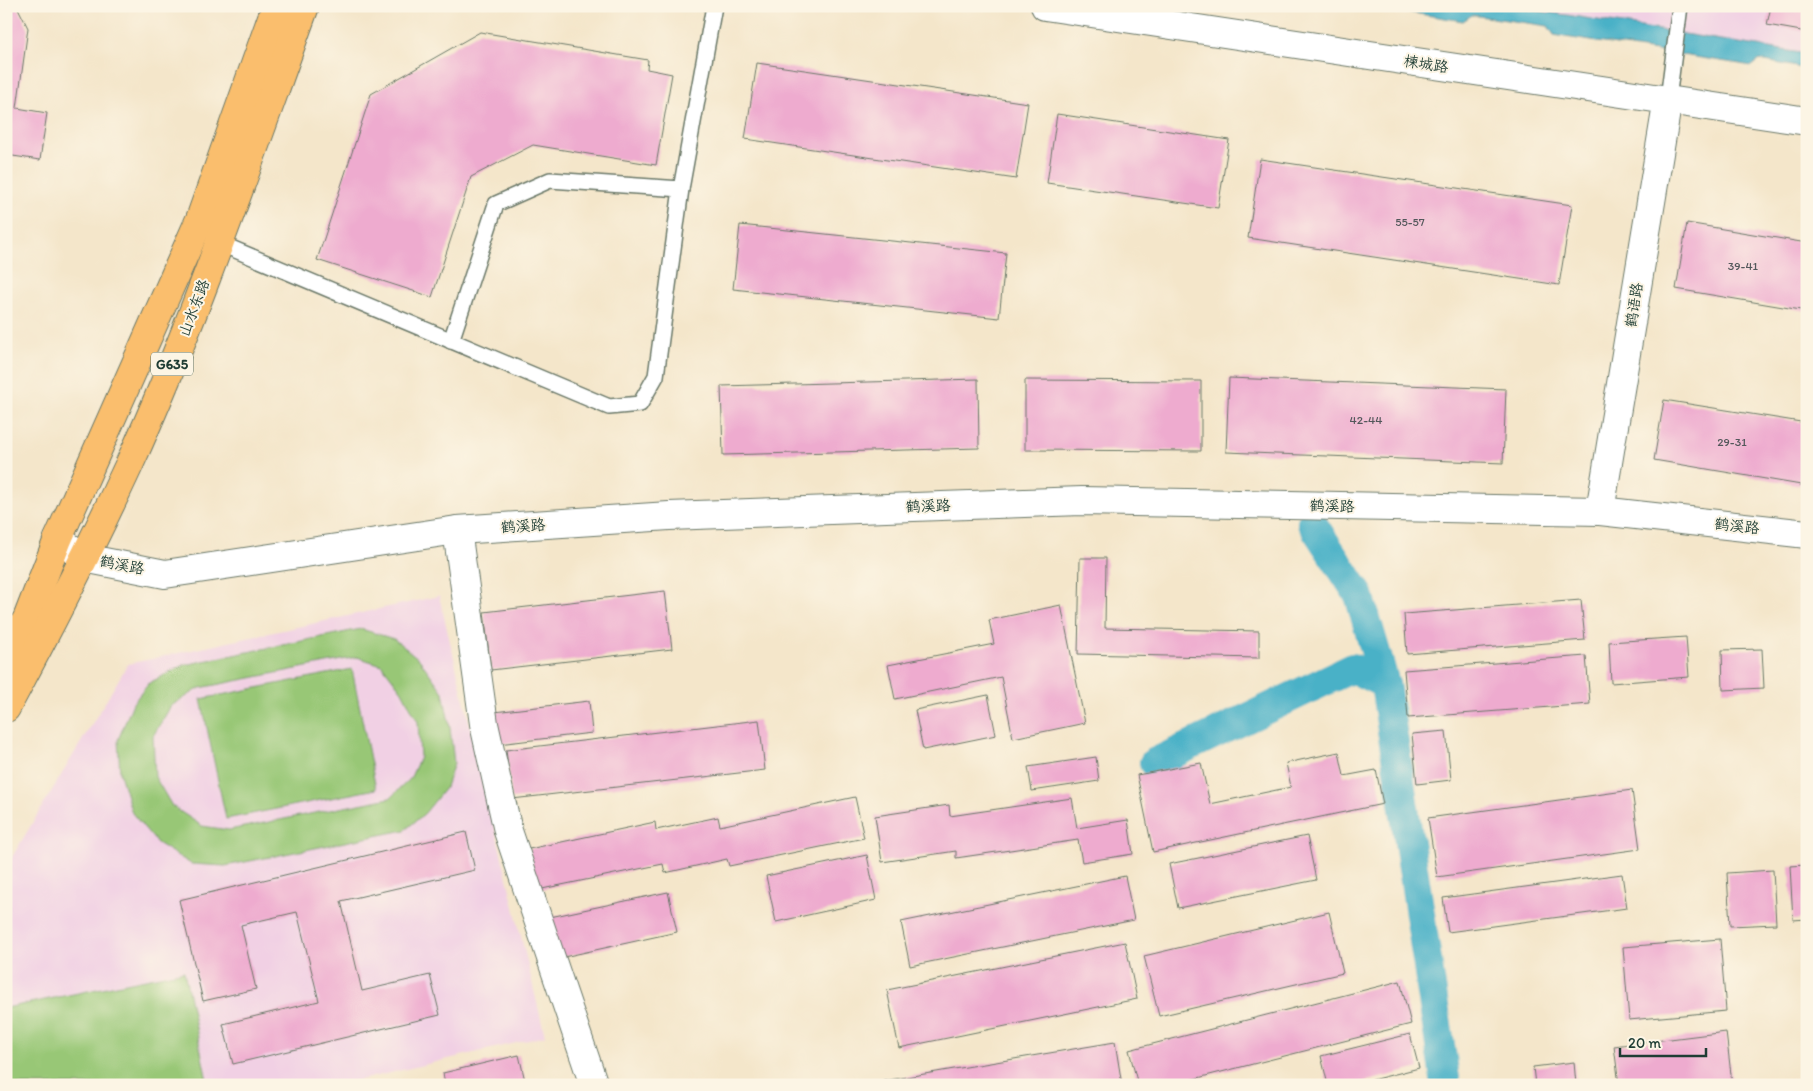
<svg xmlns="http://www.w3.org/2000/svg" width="1813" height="1091" font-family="Itim,'LXGW WenKai TC',sans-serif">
	<rect width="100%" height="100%" fill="#fcf5e5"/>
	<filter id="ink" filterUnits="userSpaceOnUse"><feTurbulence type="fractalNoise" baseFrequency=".02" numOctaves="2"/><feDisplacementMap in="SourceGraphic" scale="10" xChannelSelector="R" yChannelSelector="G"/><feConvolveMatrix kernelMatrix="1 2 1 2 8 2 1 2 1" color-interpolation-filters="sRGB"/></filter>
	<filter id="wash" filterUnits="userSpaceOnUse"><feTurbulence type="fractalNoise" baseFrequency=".0096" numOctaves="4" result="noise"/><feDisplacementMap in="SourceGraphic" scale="20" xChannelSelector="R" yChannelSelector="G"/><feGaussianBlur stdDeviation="1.12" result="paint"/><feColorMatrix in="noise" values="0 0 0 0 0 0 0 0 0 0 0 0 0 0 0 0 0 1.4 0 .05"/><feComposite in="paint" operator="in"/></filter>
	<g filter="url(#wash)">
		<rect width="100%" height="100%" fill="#f4e6ca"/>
		<g fill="#f1d0e4">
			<path d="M1435 6H1807V60Z"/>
			<path d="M439 596 545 1036 339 1085H6V867L128 664Z"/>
		</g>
		<g fill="#98c776" stroke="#5c8255" fill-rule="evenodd">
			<path d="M361 629 394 639 419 659 443 692 450 728 454 763 446 787 425 813 405 830 225 866 191 864 157 843 132 813 120 774 118 740 133 703 149 683 184 665ZM357 657 382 665 402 691 418 722 420 757 410 779 390 798 229 830 202 826 172 806 155 777 153 736 171 706 200 688Z"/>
			<path d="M352 669 376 789 226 819 201 699Z"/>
			<path d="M184 971 208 1085H6V1008Z"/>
		</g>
		<path fill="#48b1c7" stroke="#34777e" d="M1371 6H1500L1567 15 1807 54V69L1760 60 1752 66 1734 63 1565 37 1554 35 1548 26 1472 15 1463 21Z"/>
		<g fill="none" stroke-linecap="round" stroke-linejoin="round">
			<g stroke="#48b1c7" stroke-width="30">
				<path d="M1312 523 1359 595 1385 684"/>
				<path d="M1154 763 1352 668 1385 684 1446 1085"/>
			</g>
		</g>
		<g id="blocks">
			<g fill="#eeabcf">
				<path d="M6 6H17L28 28 17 108 47 113 40 160 6 155Z"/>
				<path d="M1771 6H1807V32L1767 25Z"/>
				<path d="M480 32 648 60 647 69 672 74 656 165 533 145 471 177 432 297 317 260 371 94Z"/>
				<path d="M757 63 1028 103 1016 179 745 139Z"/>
				<path d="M1057 114 1229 140 1218 208 1047 183Z"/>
				<path d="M1260 159 1572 205 1559 285 1248 238Z"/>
				<path d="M1687 223 1807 243V311L1676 289Z"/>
				<path d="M740 225 1006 253 999 318 733 289Z"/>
				<path d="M1229 378 1506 389 1503 463 1226 452Z"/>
				<path d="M978 379 979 448 723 455 721 386Z"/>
				<path d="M1025 380 1201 381V451L1025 450Z"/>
				<path d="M1664 400 1807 423V486L1654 460Z"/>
				<path d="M1080 558H1106L1105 628 1259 631V658L1078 654Z"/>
				<path d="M665 591 672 649 491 670 484 612Z"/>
				<path d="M1581 600 1585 640 1407 654 1404 614Z"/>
				<path d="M1061 605 1085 723 1013 738 1001 677 895 699 888 665 994 644 989 620Z"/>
				<path d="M1686 637 1689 677 1611 683 1609 642Z"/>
				<path d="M1762 649 1764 688 1723 690 1722 650Z"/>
				<path d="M1586 656 1590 704 1408 718 1404 670Z"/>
				<path d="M988 695 996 735 923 750 915 710Z"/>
				<path d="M589 701 592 733 498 744 494 712Z"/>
				<path d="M759 720 765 770 512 799 506 750Z"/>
				<path d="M1446 731 1451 780 1417 784 1412 734Z"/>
				<path d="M1339 752 1344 776 1376 770 1383 804 1153 852 1137 775 1201 763 1210 804 1291 787 1286 763Z"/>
				<path d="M1096 757 1099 781 1032 791 1028 767Z"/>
				<path d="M1632 790 1640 849 1437 877 1428 818Z"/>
				<path d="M855 797 864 838 729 866 727 859 665 873 663 864 537 890 529 849 655 822 656 830 718 817 720 826Z"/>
				<path d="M1072 798 1077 828 1128 820 1133 854 1082 862 1078 840 956 858V851L882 862 875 816 949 805 950 816Z"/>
				<path d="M466 832 475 870 341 901 362 991 430 975 440 1015 233 1064 223 1024 319 1001 297 912 241 925 256 989 203 1001 179 900Z"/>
				<path d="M1307 836 1316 880 1178 908 1169 864Z"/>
				<path d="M867 855 876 900 776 922 766 876Z"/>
				<path d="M1807 865V919L1793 920 1790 866Z"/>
				<path d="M1773 870 1776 924 1730 926 1727 873Z"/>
				<path d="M1622 874 1627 908 1448 932 1443 898Z"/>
				<path d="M1125 876 1134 920 910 966 901 922Z"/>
				<path d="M668 892 677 932 559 958 550 917Z"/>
				<path d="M1329 912 1343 973 1159 1016 1144 956Z"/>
				<path d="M1720 939 1726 1011 1629 1020 1623 947Z"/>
				<path d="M1125 942 1137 999 899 1048 887 990Z"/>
				<path d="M1400 981 1411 1024 1170 1085H1138L1129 1050Z"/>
				<path d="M1726 1032 1732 1083 1721 1085H1619L1614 1046Z"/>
				<path d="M1410 1034 1419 1068 1352 1085H1328L1321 1056Z"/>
				<path d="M1115 1042 1122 1085H865V1084Z"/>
				<path d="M519 1055 526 1085H445L443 1073Z"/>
				<path d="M1574 1062 1576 1085H1535L1533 1067Z"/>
			</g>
		</g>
	</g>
	<g filter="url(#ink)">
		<use href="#blocks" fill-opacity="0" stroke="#6a7868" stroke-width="1"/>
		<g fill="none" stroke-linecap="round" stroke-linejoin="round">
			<defs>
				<g id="service">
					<path d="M1668 99 1680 6"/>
					<path d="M219 243 609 407 640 404 656 376 681 189 714 6"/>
					<path d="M451 341 496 204 550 180 681 189"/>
				</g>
				<g id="minor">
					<path d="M1045 6 1807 121"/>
					<path d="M1600 511 1668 99"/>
					<path d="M457 530 484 724 508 831 594 1085"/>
					<path d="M58 539 84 558 165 574 457 530 669 516 1082 501 1600 511 1807 534"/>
				</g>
				<g id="trunk">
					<path d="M6 654 27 619 58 539 200 219 276 6"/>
					<path d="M6 708C49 628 91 547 129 465 197 316 249 160 305 6"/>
				</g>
			</defs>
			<use href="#service" stroke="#6a7868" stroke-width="18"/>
			<use href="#minor" stroke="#6a7868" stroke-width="30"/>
			<use href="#trunk" stroke="#6a7868" stroke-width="30"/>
			<use href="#service" stroke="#fff" stroke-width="15"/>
			<use href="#minor" stroke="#fff" stroke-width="28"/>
			<use href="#trunk" stroke="#fabe6d" stroke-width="28"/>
		</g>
	</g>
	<g text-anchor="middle" stroke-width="4" stroke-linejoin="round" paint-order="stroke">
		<g font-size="12" fill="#53585b">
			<text x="1410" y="226">55-57</text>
			<text x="1743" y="270">39-41</text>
			<text x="1366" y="424">42-44</text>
			<text x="1732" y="446">29-31</text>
		</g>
		<rect fill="#fcf5e5" stroke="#617469" stroke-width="1" x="151" y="352.5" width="42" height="23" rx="4"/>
		<g font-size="14" font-weight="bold" fill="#1f3d34">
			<text x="172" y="369">G635</text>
		</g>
		<g font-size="15" fill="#1f3d34" stroke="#fcf5e5">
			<text transform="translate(1426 64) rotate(9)" y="5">楝城路</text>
			<text transform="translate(1634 305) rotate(-81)" y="5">鹤语路</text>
			<text transform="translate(194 308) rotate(-69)" y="5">山水东路</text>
			<text transform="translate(928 506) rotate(-2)" y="5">鹤溪路</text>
			<text transform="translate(1332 506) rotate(1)" y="5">鹤溪路</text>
			<text transform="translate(523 526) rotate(-4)" y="5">鹤溪路</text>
			<text transform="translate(1737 526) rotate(6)" y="5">鹤溪路</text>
			<text transform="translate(122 565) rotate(11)" y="5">鹤溪路</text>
		</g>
	</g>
	<rect width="1813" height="1091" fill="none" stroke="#fcf5e5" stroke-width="25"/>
	<path d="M1620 1048v8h86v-8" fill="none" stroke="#1f3d34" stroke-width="2.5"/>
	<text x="1628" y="1048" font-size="15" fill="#1f3d34" stroke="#fcf5e5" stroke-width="4" paint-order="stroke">20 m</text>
</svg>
